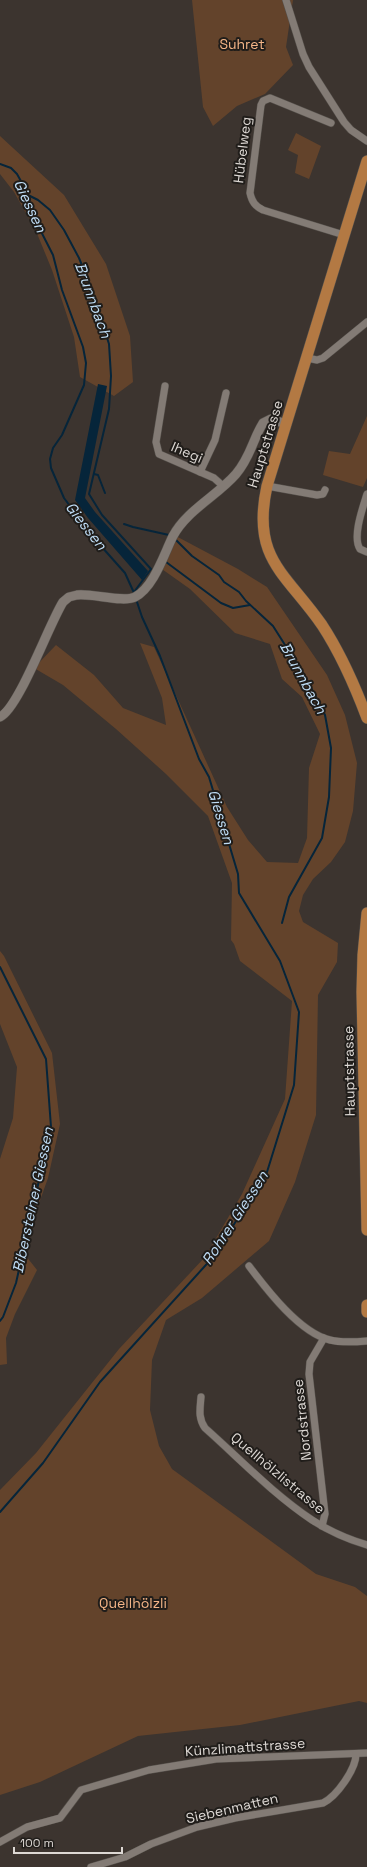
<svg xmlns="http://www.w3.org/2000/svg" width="367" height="1867" font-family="'Space Grotesk',sans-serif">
	<rect width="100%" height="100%" fill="#3c342f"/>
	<g fill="#63432b">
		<path d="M192 0H293L286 47 293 65 265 94 237 106 213 126 203 107Z"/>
		<path d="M296 133 321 146 309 179 295 173 298 155 288 150Z"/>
		<path d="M0 136 64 195 106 264 130 336 133 382 114 396 80 377 74 337 52 270 36 231 14 192 0 174Z"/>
		<path d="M367 416V478L363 487 323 475 329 451 350 454Z"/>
		<path d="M174 535 238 569 267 587 327 675 345 715 357 763 353 811 345 842 331 862 313 879 303 895 299 911 303 922 338 943 337 962 318 995 316 1115 295 1182 269 1241 202 1298 166 1320 152 1360 150 1410 159 1446 172 1469 316 1574 355 1587 367 1596V1703L359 1701 240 1725 138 1736 40 1782 0 1795V1490L36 1453 119 1349 205 1257 242 1194 285 1099 292 1001 240 961 234 944 231 940 232 883 208 816 166 774 116 729 63 685 34 668 56 645 94 675 123 708 166 725 162 698 140 643 154 647 227 807 248 840 267 862 298 863 307 838 309 768 320 734 302 697 282 679 270 644 235 633 190 589 159 567Z"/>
		<path d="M0 951 4 956 52 1053 60 1124 48 1178 22 1251 37 1270 15 1314 6 1338 7 1364 0 1365V1159L13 1118 17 1067 0 1024Z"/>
	</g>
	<path fill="#06253a" d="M98 384 107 386 85 498 95 512 148 571 142 580 88 518 75 500Z"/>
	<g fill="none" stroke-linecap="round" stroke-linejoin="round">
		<g stroke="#06253a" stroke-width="2">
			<path d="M0 164 11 168 17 174 22 183 27 204 53 255 62 290 83 347 86 363 84 385 62 435 53 448 50 459 51 468 64 498 93 537 125 573 135 595"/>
			<path d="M26 194 38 200 50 210 64 230 79 258 90 285 109 344 111 376 109 409 89 494 102 515 151 569 134 592"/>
			<path d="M94 474 98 475 105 493"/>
			<path d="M124 524 133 527 169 535"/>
			<path d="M176 540 192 556 219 575 224 582 239 592 246 601 273 626 306 678 325 715 331 748 329 797 322 838 289 897 282 923"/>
			<path d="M166 562 221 603 233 608 250 605"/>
			<path d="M0 967 46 1059 51 1127 16 1283 3 1317 0 1321"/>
			<path d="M0 1512 43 1463 100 1382 214 1256 267 1172 294 1085 299 1012 280 961 239 893 238 874 209 777 199 759 160 656 142 617 136 599"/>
		</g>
		<defs>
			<g id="minor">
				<path d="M286 0 303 54 309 67 344 122 351 130 367 141"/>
				<path d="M331 123 270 98 263 101 261 105 250 193C252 202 255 206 263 210L344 235"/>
				<path d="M307 358 317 360 323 358 367 322"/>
				<path d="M165 386 156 442 159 454 214 478 223 486"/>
				<path d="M200 472 215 440 226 393"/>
				<path d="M267 486 317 495 323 494 325 490"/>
				<path d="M367 494C363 507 352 537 360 549L367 552"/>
				<path d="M249 1266C267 1290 300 1333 330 1340 341 1343 355 1342 367 1341"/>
				<path d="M201 1397C200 1409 198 1418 205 1428 240 1459 273 1494 312 1520 329 1531 347 1539 367 1545"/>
				<path d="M322 1526 325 1514 309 1374 310 1362 324 1338"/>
				<path d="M0 1842 27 1827 60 1818 81 1790 149 1770 216 1759 367 1753"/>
				<path d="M91 1867 125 1857 151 1844 197 1827 235 1818 323 1803C337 1796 356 1769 356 1754"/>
			</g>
			<path id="tertiary" d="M0 717C19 708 49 624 63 602L69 597 77 595C92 593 123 603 135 597 154 587 164 554 173 536 187 510 217 496 236 474 251 456 252 441 263 423L271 419 286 424"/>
			<g id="primary">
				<path d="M367 161 267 486C251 559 286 573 322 625 341 654 355 686 367 718"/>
				<path d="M367 913 363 955 362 992 367 1230"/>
				<path d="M367 1305V1312"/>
			</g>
		</defs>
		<use href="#minor" stroke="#56514c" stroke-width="8"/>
		<use href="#tertiary" stroke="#56514c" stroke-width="10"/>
		<use href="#primary" stroke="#56514c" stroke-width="12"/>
		<use href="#minor" stroke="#837b75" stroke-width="7"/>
		<use href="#tertiary" stroke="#837b75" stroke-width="9"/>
		<use href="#primary" stroke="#b37943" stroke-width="11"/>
	</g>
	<g text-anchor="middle" stroke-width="4" stroke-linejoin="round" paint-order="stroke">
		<g font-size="14" fill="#f4b587" stroke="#201d1a">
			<text x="242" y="49">Suhret</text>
			<text x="133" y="1608">Quellhölzli</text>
		</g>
		<g font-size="14" fill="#ddd8d4" stroke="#201d1a">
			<text transform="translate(242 150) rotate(-83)" y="5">Hübelweg</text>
			<text transform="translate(265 444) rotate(-73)" y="5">Hauptstrasse</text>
			<text transform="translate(187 452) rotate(23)" y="5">Ihegi</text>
			<text transform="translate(349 1071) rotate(-91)" y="5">Hauptstrasse</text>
			<text transform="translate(302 1420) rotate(-96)" y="5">Nordstrasse</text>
			<text transform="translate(278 1473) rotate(40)" y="5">Quellhölzlistrasse</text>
			<text transform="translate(245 1747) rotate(-4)" y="5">Künzlimattstrasse</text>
			<text transform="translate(232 1808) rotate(-13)" y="5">Siebenmatten</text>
		</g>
		<g font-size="15" font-style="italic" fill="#bfddf6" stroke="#201d1a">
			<text transform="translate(30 206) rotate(65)" y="5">Giessen</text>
			<text transform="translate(93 300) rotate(70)" y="5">Brunnbach</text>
			<text transform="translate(86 526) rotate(52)" y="5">Giessen</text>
			<text transform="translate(303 678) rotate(61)" y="5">Brunnbach</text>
			<text transform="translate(221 817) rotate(73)" y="5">Giessen</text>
			<text transform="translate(33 1200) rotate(-78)" y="5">Bibersteiner Giessen</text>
			<text transform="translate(235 1218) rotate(-57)" y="5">Rohrer Giessen</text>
		</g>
	</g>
	<path d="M14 1847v6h108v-6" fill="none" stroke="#ddd8d4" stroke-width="2"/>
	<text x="20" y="1847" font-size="12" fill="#ddd8d4" stroke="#201d1a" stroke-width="3" paint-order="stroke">100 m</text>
</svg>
